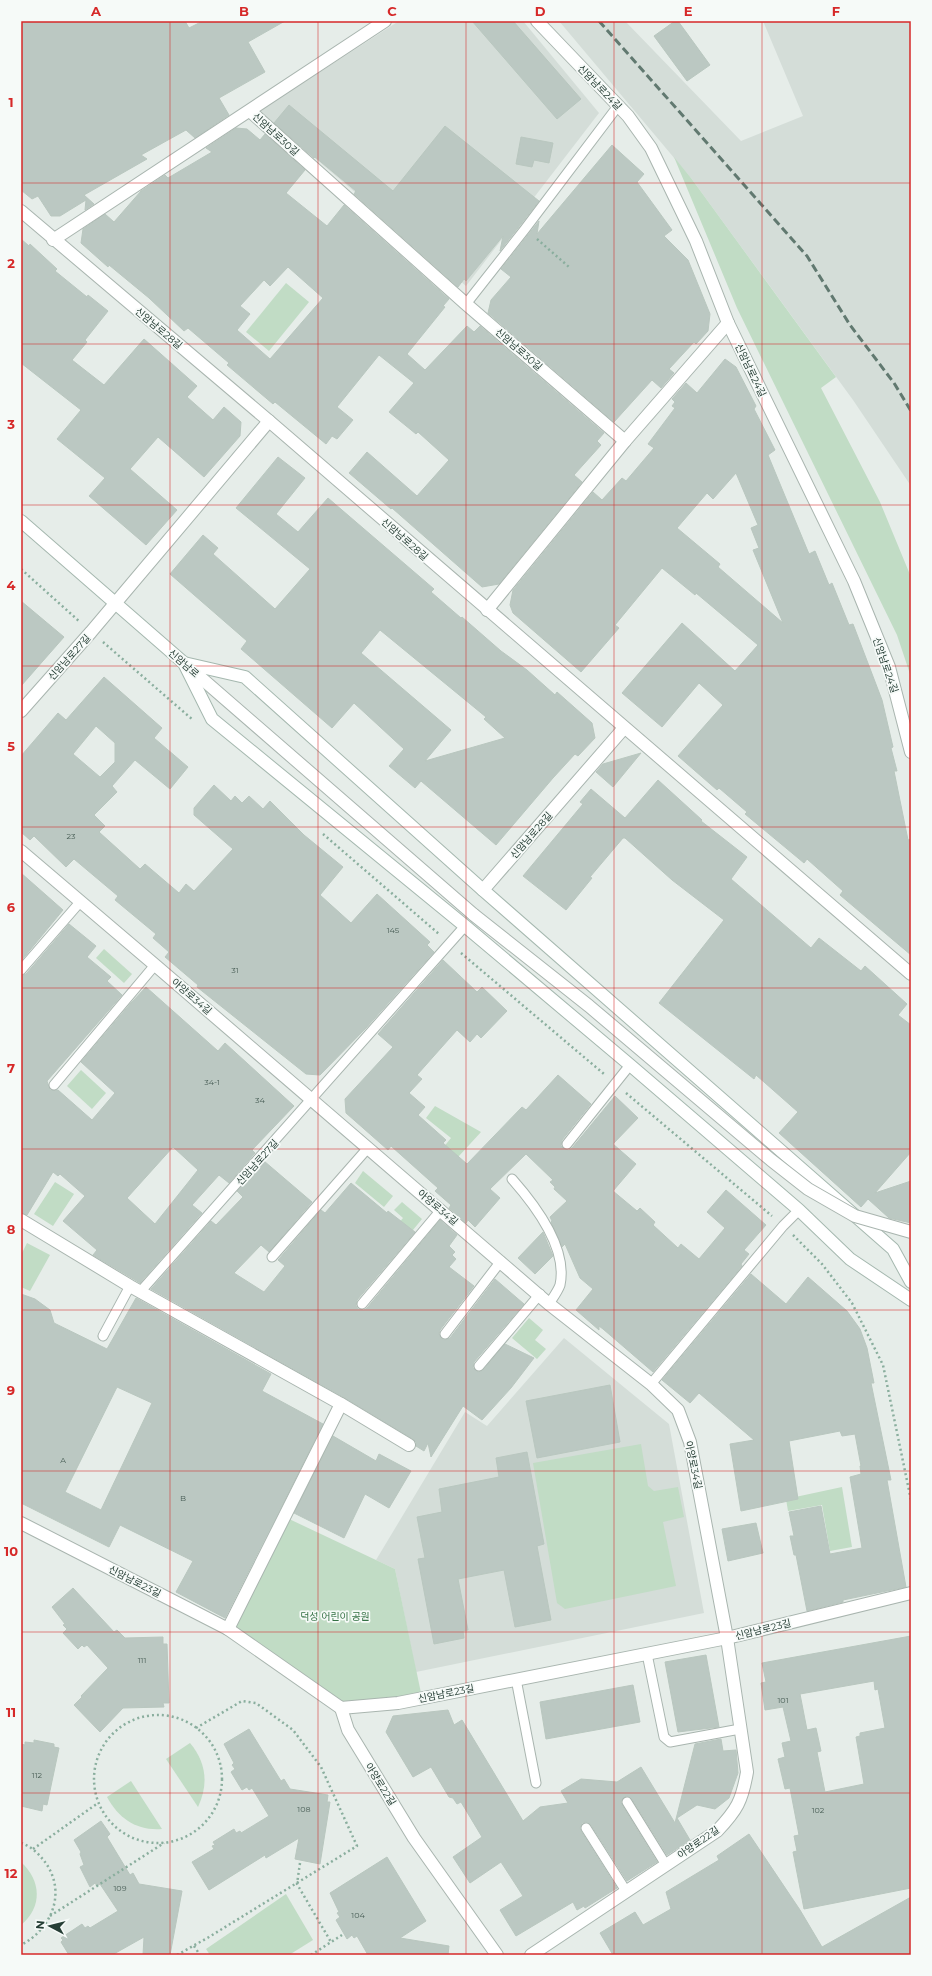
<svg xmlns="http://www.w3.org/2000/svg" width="932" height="1976" font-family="Montserrat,'Noto Sans KR',sans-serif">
	<rect width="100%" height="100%" fill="#e6ede9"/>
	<g fill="#d4ddd8">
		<path d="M399 21H523L599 113 466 286 259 111Z"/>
		<path d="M559 21H625L741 141 803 116 763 21H911V486L853 400 691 178Z"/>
		<path d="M564 1338 669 1424 704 1613 416 1672 395 1569 376 1560 465 1412 487 1426Z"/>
	</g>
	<g fill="#c1dcc5">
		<path d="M674 157 691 178 836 377 821 388 880 502 911 577V677L897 635 737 308Z"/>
		<path d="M286 283 309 302 269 351 246 332Z"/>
		<path d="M104 949 132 974 124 983 96 958Z"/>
		<path d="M81 1070 106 1093 92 1109 67 1086Z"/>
		<path d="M435 1106 481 1132 437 1180 425 1170 451 1138 426 1118Z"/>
		<path d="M363 1171 393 1196 384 1207 355 1183Z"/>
		<path d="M55 1182 74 1194 53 1226 34 1214Z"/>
		<path d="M402 1202 422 1219 408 1236 396 1226 403 1218 394 1210Z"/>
		<path d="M27 1243 50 1255 30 1291 21 1287V1255Z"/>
		<path d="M529 1318 543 1330 535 1340 546 1349 537 1359 512 1338Z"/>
		<path d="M641 1444 648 1486 654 1491 678 1487 684 1517 663 1522 676 1586 565 1609 557 1603 533 1463Z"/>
		<path d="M842 1487 852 1547 830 1551 822 1505 788 1511 786 1499Z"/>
		<path d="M287 1518 395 1569 421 1693 399 1697 342 1703 234 1627Z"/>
		<path d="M190 1743C206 1762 209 1784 198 1807L166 1759Z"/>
		<path d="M131 1781 162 1829C137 1831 119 1819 107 1797Z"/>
		<path d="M21 1862C41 1880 43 1907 21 1925Z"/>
		<path d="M286 1894 313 1940 289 1955H210L206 1949Z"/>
	</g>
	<g fill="#bbc8c2" stroke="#b9c7bf" fill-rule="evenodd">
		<path d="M21 21H185L189 28 203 21H285L248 42 265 72 219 98 229 115 195 138 186 130 141 155 147 159 84 195 94 204 85 210 86 200 60 216H51L38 196 32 199 21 190Z"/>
		<path d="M472 21H513L581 99 557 119Z"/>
		<path d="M675 21H678L710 65 687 81 654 36Z"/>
		<path d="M289 105 393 191 445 126 539 201 500 251 503 236 466 281 464 279 458 287 354 194 356 191 315 157 314 158 274 123Z"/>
		<path d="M236 128 247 129 260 140 265 134 305 170 286 193 327 226 344 205 449 299 443 306 445 307 407 354 425 370 467 326 474 332 480 326 604 433 597 441 601 445 574 475 582 482 499 584 482 587 392 508 391 509 349 473 367 452 417 496 449 460 418 432 416 434 389 412 414 383 379 355 337 407 353 420 337 439 332 436 326 444 275 402 273 404 227 365 229 363 188 328 184 331 149 298 109 265 108 267 81 243 83 229 105 214 114 222 141 191 165 175 168 178 212 152 206 148ZM288 267 323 298 270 359 237 330 250 314 240 306 264 280 270 286Z"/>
		<path d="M521 137 553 143 549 163 534 160 532 167 516 164Z"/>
		<path d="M612 145 644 174 637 182 672 230 664 236 688 260 710 314 708 331 696 344 694 342 669 369 674 373 661 388 652 380 614 422 488 313 491 300 511 277 501 269 539 221 537 234Z"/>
		<path d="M21 239 29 246 30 244 57 269 55 271 87 297 88 295 108 311 85 340 87 342 72 360 104 385 144 339 197 386 187 397 213 420 224 407 241 422 240 436 204 477 158 437 130 469 177 510 146 545 89 496 105 478 57 439 81 410 21 363Z"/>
		<path d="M725 359 736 367 756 406 754 409 775 450 768 455 809 554 815 551 829 585 832 583 849 625 853 624 882 700 893 747 891 748 897 771H894L908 840 911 839V955L840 895 843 891 807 859 804 863 745 814 747 812 719 788 717 790 678 756 723 705 699 683 662 727 622 693 682 623 735 671 758 645 696 593 695 595 662 568 615 625 619 628 581 672 513 613 510 605 513 590 593 492 602 500 622 478 626 481 654 448 648 444 675 408 672 406 675 402 672 399 686 383 697 393ZM736 473 758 525 751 528 759 548 753 550 783 623 718 567 720 564 677 528 707 493 713 499Z"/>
		<path d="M278 457 305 478 276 514 298 532 328 498 434 589 431 592 461 618 462 617 501 651 527 670 555 695 557 692 592 723 595 738 578 756 575 754 553 778 496 845 421 781 415 788 389 766 404 749 354 703 332 728 241 649 247 641 170 574 203 535 218 548 213 554 275 609 310 569 236 508ZM380 630 486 717 484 719 505 738 425 761 451 730 361 653Z"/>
		<path d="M21 601 64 637 21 686Z"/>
		<path d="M104 677 162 728 154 738 188 767 170 789 135 760 112 786 117 792 94 815 105 826 99 832 140 869 145 864 179 893 186 884 194 891 233 849 194 815V808L214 785 231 801 235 796 242 803 249 796 263 809 270 801 304 835 343 867 320 895 351 923 377 894 430 942 427 945 434 952 366 1028 320 1075 306 1074 197 987 198 985 165 957 169 952 153 938 156 934 115 900 118 896 74 859 66 867 34 836 30 840 21 832V756L58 713 66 720ZM96 726 115 743V762L100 777 73 754Z"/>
		<path d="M641 753 613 787 596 772 603 764Z"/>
		<path d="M658 780 702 820 701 821 747 857 731 879 811 948 819 938 861 971 865 966 907 1004 898 1015 911 1025V1152L875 1193 911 1181V1223L889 1218 868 1199 861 1207 779 1133 798 1112 756 1075 754 1079 659 1003 724 920 672 880 625 838H623L590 877 592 878 566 910 523 876 583 804 580 802 591 789 625 818Z"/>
		<path d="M21 873 63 910 21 961Z"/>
		<path d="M69 924 96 946 87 957 111 977 107 981 122 995 47 1081 50 1090H58L92 1120 115 1093 81 1062 131 1003 146 987 218 1051 225 1043 294 1106 252 1150 255 1153 229 1183 219 1175 192 1205 202 1213 140 1283 93 1255 97 1250 63 1221 85 1196 60 1174 58 1176 53 1172 27 1215 21 1213V976L26 974ZM173 1147 198 1170 155 1224 127 1198Z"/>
		<path d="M443 960 477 992 482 987 507 1011 481 1038 477 1034 470 1042 457 1030 417 1075 422 1079 409 1093 425 1107 418 1115 446 1140 443 1143 467 1164 522 1107 526 1110 558 1075 591 1104 562 1140 561 1146 564 1149 569 1150 572 1148 615 1096 638 1118 613 1144 636 1164 613 1191 637 1211 640 1208 655 1222 653 1225 678 1248 681 1244 699 1259 725 1228 707 1212 726 1190 766 1225 744 1250 749 1254 741 1264 742 1266 653 1372 603 1329 599 1326V1330L576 1310 593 1289 580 1278 565 1244 562 1247 551 1222 552 1221 550 1217 567 1201 554 1189 555 1187 550 1182 553 1180 526 1154 490 1189 500 1198 475 1227 468 1220 466 1223 449 1208 451 1205 435 1191 438 1188 391 1146 388 1150 346 1113 345 1099 393 1047 378 1034Z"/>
		<path d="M264 1161 312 1202 269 1252 261 1245 234 1273 264 1292 285 1266 278 1260 321 1210 325 1213 351 1183 387 1213 388 1211 415 1232 357 1300 356 1306 358 1309 364 1310 367 1308 440 1220 457 1235 449 1246 455 1252 452 1255 456 1259 449 1267 474 1286 440 1330 439 1334 441 1338 445 1340 450 1338 495 1279 524 1304 474 1362 473 1368 478 1372 483 1370 505 1344 534 1358 511 1388 482 1420 463 1406 431 1457 428 1443 424 1451 416 1446V1442L413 1439 345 1398 151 1289 211 1221 216 1225 243 1197 237 1191Z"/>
		<path d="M543 1232 553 1256 535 1274 518 1258Z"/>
		<path d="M751 1274 786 1304 808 1277 847 1311 860 1329 867 1348 874 1383H871L891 1480H887L906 1587 843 1600V1602L807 1611 796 1555H794L790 1536H794L789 1512 821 1506 830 1554 862 1548 850 1477 861 1474 860 1466H861L855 1434 842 1436 840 1431 789 1441 798 1499 741 1511 730 1444 754 1440 699 1393 690 1403 662 1380Z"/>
		<path d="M21 1294 35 1299 50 1310 54 1323 107 1349 136 1298 271 1374 262 1391 323 1424 225 1618 176 1592 193 1561 120 1525 109 1547 21 1503ZM117 1387 152 1403 101 1510 65 1492Z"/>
		<path d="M610 1385 620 1442 537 1458 526 1401Z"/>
		<path d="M333 1436 376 1461 379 1454 411 1471 389 1508 365 1494 344 1538 294 1513Z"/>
		<path d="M527 1452 544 1544 537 1546 551 1620 515 1627 504 1570 458 1579 468 1630 463 1631 464 1638 434 1644 418 1559 425 1558 417 1517 442 1512 439 1489 499 1477 496 1458Z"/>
		<path d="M756 1523 763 1553 728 1561 722 1529Z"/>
		<path d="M73 1588 114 1632 117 1630 125 1638 163 1637V1644H167L169 1703H163L164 1707 123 1708 100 1732 74 1705 82 1697 81 1696 108 1668 87 1645 84 1647 82 1645 78 1649 63 1633 67 1629 63 1625 65 1624 52 1607Z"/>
		<path d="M911 1636V1888L804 1909 793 1852 797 1851 794 1836 799 1835 790 1788 785 1789 778 1759 785 1757 782 1743 791 1741 783 1707 765 1710 761 1683 766 1682 762 1663ZM874 1681 875 1690 878 1689 885 1728 860 1733V1736L856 1737 864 1784 825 1792 817 1752 821 1751 816 1728 807 1730 800 1694Z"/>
		<path d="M706 1655 719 1727 678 1732 665 1662Z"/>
		<path d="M633 1685 640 1722 546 1739 540 1702Z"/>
		<path d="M448 1710 454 1725 462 1720 523 1821 540 1807 568 1803 561 1791 581 1779 617 1782 641 1767 675 1823 695 1744 721 1739 723 1751 736 1750 738 1773 729 1798 715 1809 697 1805 677 1818 690 1840 667 1855 632 1799 627 1796 624 1797 621 1802 622 1805 657 1862 627 1881 591 1825 586 1822 582 1823 580 1828 581 1831 617 1888 585 1908 584 1906 577 1910 573 1902 516 1936 500 1910 523 1896 501 1862 470 1883 453 1857 482 1837 461 1802 457 1804 453 1798 449 1797 431 1767 413 1777 386 1732 393 1716Z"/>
		<path d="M249 1729 281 1781 284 1779 290 1789 328 1795 327 1802H330L320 1864 295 1859 299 1838 266 1858 265 1855 209 1890 192 1862 214 1849 212 1846 215 1845 213 1842 234 1829 236 1833 240 1831 241 1833 269 1816 252 1788 249 1790 247 1787 242 1790 231 1772 235 1769 232 1765 234 1763 224 1744Z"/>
		<path d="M34 1740 54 1744V1747L59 1748 47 1805 43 1804 42 1811 21 1806V1744L25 1745V1742L34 1743Z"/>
		<path d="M101 1821 110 1834 107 1837 130 1875 133 1873 139 1884 182 1891 170 1955H143L144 1937 112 1955H69L61 1942 63 1940 61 1938 82 1924 85 1928 88 1926 90 1928 118 1911 100 1884 97 1886 95 1883 90 1887 80 1867 84 1865 80 1854 81 1852 74 1840Z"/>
		<path d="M749 1834 800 1910 822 1947 911 1897V1955H613L600 1933 635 1912 643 1925 671 1909 666 1892 719 1860 717 1856Z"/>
		<path d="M387 1857 426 1921 400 1938 449 1946 448 1955H368L357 1936 354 1938 352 1935 347 1939 336 1920 340 1917 337 1913 339 1912 330 1893Z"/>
	</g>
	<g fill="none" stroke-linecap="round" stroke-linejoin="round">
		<defs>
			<g id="service">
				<path d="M466 304 525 229 618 106"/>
				<path d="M21 970 81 901"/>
				<path d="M54 1085 155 965"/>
				<path d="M567 1144 630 1065"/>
				<path d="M512 1179C535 1205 568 1248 560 1285 558 1291 552 1299 549 1304"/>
				<path d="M272 1257 367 1149"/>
				<path d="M140 1292 465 926"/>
				<path d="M362 1304 441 1210"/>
				<path d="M445 1334 501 1261"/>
				<path d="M103 1336 130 1286"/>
				<path d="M479 1366 540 1294"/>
				<path d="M651 1384 783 1226 799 1210"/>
				<path d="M647 1654 664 1737 670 1742 740 1729"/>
				<path d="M516 1679 536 1783"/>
				<path d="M627 1802 666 1865"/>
				<path d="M586 1828 626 1891"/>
			</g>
			<g id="minor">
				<path d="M537 21 628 116 651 148 696 241 728 323 854 581 889 667 911 752"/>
				<path d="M250 111 466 304 625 441 487 610"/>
				<path d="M21 211 269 421 911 974"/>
				<path d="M53 240 385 21"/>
				<path d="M625 441 728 323"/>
				<path d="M21 711 91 632 269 421"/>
				<path d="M21 851 155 965 549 1304 651 1384 678 1410 690 1442 727 1638 747 1772C742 1801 737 1810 717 1831L531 1955"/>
				<path d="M483 890 624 728"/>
				<path d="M21 1220 130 1286 341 1404 409 1445"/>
				<path d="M21 1523 228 1629 341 1708 398 1703 727 1638 911 1593"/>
				<path d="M228 1629 341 1404"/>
				<path d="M341 1708 348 1730 414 1838 497 1955"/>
			</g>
			<path id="tertiary" d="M185 664 474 915"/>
			<g id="secondary">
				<path d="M21 521 184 663 212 719 465 926 630 1065 799 1210 850 1259 911 1300"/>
				<path d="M184 663 245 677 483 890 893 1249 911 1282"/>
			</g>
		</defs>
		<use href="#service" stroke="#a9b5af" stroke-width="11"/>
		<use href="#minor" stroke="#a9b5af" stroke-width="14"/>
		<use href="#tertiary" stroke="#a9b5af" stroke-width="14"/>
		<use href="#secondary" stroke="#a5b8af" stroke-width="14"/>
		<g stroke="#8aae9e" stroke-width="2.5" stroke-dasharray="2 3" stroke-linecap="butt">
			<path d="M537 239 569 267"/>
			<path d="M21 569 80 622"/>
			<path d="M103 642 193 720"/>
			<path d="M323 834 439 934"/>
			<path d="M461 953 604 1074"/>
			<path d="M626 1093 772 1216"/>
			<path d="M793 1235 822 1264 852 1303 883 1365 911 1500"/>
			<circle cx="158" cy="1779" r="64"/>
			<path d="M21 1843C31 1846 39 1854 45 1862 67 1892 52 1929 21 1945"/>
			<path d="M33 1849 98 1803"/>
			<path d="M300 1863 297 1884 331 1942"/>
			<path d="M50 1916 164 1843"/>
			<path d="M194 1946 200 1955"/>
			<path d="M177 1955 209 1937 357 1846 321 1767 293 1730 256 1703 242 1701 196 1728"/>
			<path d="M311 1955 342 1935"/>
		</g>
		<use href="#service" stroke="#fff" stroke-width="9"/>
		<use href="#minor" stroke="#fff" stroke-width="12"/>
		<use href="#tertiary" stroke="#fff" stroke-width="12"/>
		<use href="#secondary" stroke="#fff" stroke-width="12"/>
		<path stroke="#617970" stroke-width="3" stroke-dasharray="8 4" stroke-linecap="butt" d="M599 21 807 256 850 325 894 383 911 411"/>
		<defs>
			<path id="tertiary-bridge" d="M474 915 589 1006 771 1160 808 1189 855 1216 911 1232"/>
		</defs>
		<use href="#tertiary-bridge" stroke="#a9b5af" stroke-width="14" stroke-linecap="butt"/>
		<use href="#tertiary-bridge" stroke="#fff" stroke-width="12"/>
	</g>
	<path fill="none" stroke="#d62828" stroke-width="1" stroke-opacity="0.55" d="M170 21V1955M318 21V1955M466 21V1955M614 21V1955M762 21V1955M21 183H911M21 344H911M21 505H911M21 666H911M21 827H911M21 988H911M21 1149H911M21 1310H911M21 1471H911M21 1632H911M21 1793H911"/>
	<g text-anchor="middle" stroke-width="3.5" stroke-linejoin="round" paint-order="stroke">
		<g font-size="8" fill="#4b6058">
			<text x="71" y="839">23</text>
			<text x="393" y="933">145</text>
			<text x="235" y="973">31</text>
			<text x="212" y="1085">34-1</text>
			<text x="260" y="1103">34</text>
			<text x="63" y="1463">A</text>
			<text x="183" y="1501">B</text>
			<text x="142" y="1663">111</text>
			<text x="783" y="1703">101</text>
			<text x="37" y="1778">112</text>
			<text x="304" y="1812">108</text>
			<text x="818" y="1813">102</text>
			<text x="120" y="1891">109</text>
			<text x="358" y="1918">104</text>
		</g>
		<g font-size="10" fill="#263e35" stroke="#f6faf8">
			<text transform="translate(600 87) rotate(46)" y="4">신암남로24길</text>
			<text transform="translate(276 134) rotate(42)" y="4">신암남로30길</text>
			<text transform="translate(159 328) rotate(40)" y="4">신암남로28길</text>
			<text transform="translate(519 349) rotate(41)" y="4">신암남로30길</text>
			<text transform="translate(751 370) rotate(64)" y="4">신암남로24길</text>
			<text transform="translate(405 539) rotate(41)" y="4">신암남로28길</text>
			<text transform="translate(69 657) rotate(-48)" y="4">신암남로27길</text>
			<text transform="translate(184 663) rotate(41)" y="4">신암남로</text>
			<text transform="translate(886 665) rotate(71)" y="4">신암남로24길</text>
			<text transform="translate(531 835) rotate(-49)" y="4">신암남로28길</text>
			<text transform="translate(192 996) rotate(41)" y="4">아양로34길</text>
			<text transform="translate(257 1162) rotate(-48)" y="4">신암남로27길</text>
			<text transform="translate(438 1207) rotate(40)" y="4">아양로34길</text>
			<text transform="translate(694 1465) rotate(78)" y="4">아양로34길</text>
			<text transform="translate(135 1581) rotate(27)" y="4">신암남로23길</text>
			<text transform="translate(763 1629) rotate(-14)" y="4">신암남로23길</text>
			<text transform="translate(446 1693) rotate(-11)" y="4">신암남로23길</text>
			<text transform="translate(381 1784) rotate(58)" y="4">아양로22길</text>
			<text transform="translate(698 1842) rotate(-35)" y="4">아양로22길</text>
		</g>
		<g font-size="10" fill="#347144" stroke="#f6faf8">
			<text x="335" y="1620">덕성 어린이 공원</text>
		</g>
	</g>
	<rect width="932" height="1976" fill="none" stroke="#f6faf8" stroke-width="44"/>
	<g transform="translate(50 1926) rotate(277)" stroke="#f6faf8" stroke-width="3" paint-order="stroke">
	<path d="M0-3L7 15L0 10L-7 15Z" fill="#263e35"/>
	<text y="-6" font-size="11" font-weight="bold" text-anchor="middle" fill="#263e35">N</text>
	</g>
	<rect x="22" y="22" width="888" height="1932" fill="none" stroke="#d62828" stroke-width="1.5"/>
	<g font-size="13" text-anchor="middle" font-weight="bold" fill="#d62828">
		<text x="96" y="16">A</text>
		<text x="244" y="16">B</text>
		<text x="392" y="16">C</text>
		<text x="540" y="16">D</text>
		<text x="688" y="16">E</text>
		<text x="836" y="16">F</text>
		<text x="11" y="107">1</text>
		<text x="11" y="268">2</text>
		<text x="11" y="429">3</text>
		<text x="11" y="590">4</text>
		<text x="11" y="751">5</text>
		<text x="11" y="912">6</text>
		<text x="11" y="1073">7</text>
		<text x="11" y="1234">8</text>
		<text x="11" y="1395">9</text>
		<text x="11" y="1556">10</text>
		<text x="11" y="1717">11</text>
		<text x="11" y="1878">12</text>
	</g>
</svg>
